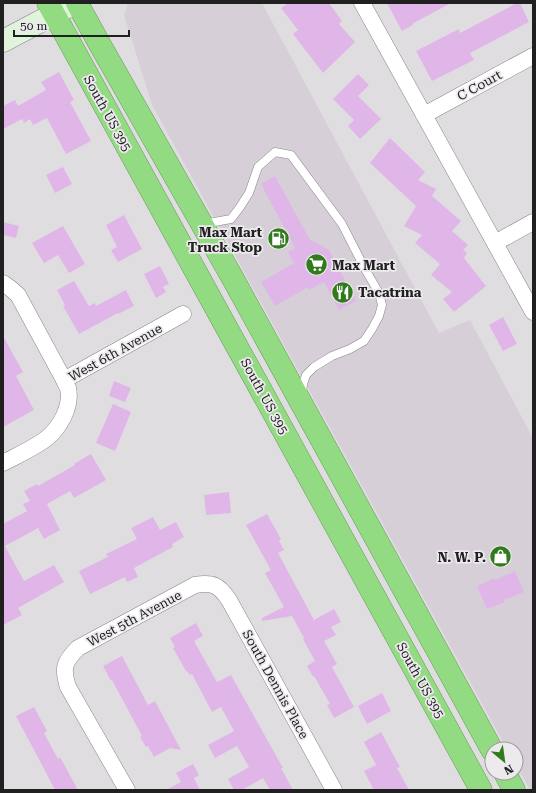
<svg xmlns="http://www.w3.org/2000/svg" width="536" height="793" font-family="'Roboto Serif',serif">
	<rect width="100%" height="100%" fill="#e0dde0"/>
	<path fill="#d7cfd8" d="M128 3H262L439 333 470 320 533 438V790H530L516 765V749H507L152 105 124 15Z"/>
	<g fill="#e0b6e9">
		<path d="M288 3H329L342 21 339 24 355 42 323 73 293 34 298 30 281 8Z"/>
		<path d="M387 3H451L412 24 413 25 402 31Z"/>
		<path d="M517 3H520L529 22 470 53 474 60 432 81 416 51 459 29 460 33Z"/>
		<path d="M59 72 74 100 70 102 91 141 66 154 47 118 33 125 30 119 24 123 22 119 3 129V106L15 100 18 106 46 90 41 82Z"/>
		<path d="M358 74 369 85 358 96 381 119 360 139 348 126 354 120 333 99Z"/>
		<path d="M390 138 425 172 418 180 436 189 432 196 461 221 452 231 468 245 463 250 467 253 464 258 486 286 454 312 443 299 452 292 431 275 440 264 415 243 422 235 404 226 416 206 370 163Z"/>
		<path d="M63 167 72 184 55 193 46 175Z"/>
		<path d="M275 176 310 240H311L329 250 356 301 339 310 324 282 309 290 308 287 275 306 261 282 294 263 288 252 295 248 261 184Z"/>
		<path d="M124 215 142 249 118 262 111 250 117 247 106 225Z"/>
		<path d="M3 222 19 226 16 238 3 235Z"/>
		<path d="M63 226 85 264 69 273 58 255 44 263 32 243Z"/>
		<path d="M160 266 169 284 163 287 166 292 156 298 144 274Z"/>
		<path d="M74 281 89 306 95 303 96 306 126 290 134 306 118 314V313L79 334 63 306 65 305 57 290Z"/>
		<path d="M503 317 517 344 503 351 489 325Z"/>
		<path d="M3 336 23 372 16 376 34 410 3 427Z"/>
		<path d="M114 381 131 388 125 402 109 396Z"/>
		<path d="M113 404 131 412 115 451 96 443Z"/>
		<path d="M91 454 106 480 74 498 70 491 47 504 60 530 44 539 38 528 5 546 24 581 54 565 64 582 18 608 22 615 3 625V524L27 511 23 504 30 501 24 491 37 484 38 486 75 465 74 464Z"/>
		<path d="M229 492 231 513 206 515 204 495Z"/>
		<path d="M267 514 281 539 279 541 284 550 278 553 314 620 334 609 341 622 331 627 336 635 324 641 337 664 332 667 354 707 334 718 327 705 330 704 314 676 313 677 307 666 315 661 303 639 304 638 292 616 262 621V618L284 607 265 573 271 570 246 525Z"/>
		<path d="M153 517 160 530 176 522 184 537 172 544 173 547 134 568 138 577 127 582 125 577 90 594 79 571 108 557 106 554 137 539 131 528Z"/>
		<path d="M515 571 524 592 504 600 505 602 487 609 477 586 495 578V580Z"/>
		<path d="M196 623 203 636 194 641 217 682 231 675 283 768H281L293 790H270L263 778 242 790H234L228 779 249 767 237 746 215 758 208 745 234 731 221 707 212 712 192 674 190 675 187 671H186L173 648 175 647 170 638Z"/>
		<path d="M122 656 148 705 155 701 181 750 170 748 154 757 148 746 146 747 140 737 142 736 112 680 111 681 103 666Z"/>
		<path d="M382 693 391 711 367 724 358 706Z"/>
		<path d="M34 707 47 731 44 733 58 759 60 757 78 790H55L43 767 16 716Z"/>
		<path d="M381 732 400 767 397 768 409 790H374L364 771 376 765 364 742Z"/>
		<path d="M193 764 199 775 194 778 200 790H166L181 782 176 773Z"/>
	</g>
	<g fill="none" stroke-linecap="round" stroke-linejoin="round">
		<defs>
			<path id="lane" d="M203 224 231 219 240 207 249 193 258 167 275 152 291 155 342 224 365 269 379 293 382 305 379 316 372 329 364 341 350 349 332 356 314 367 306 375 303 384 302 395"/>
			<g id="street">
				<path d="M362 3 533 312"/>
				<path d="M424 115 533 56"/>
				<path d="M495 243 533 222"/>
				<path d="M3 283 10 288 18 295 64 380"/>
				<path d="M3 463C16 456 36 447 47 438 60 427 72 407 68 388 67 386 65 383 64 380L183 314"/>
				<path d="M127 790 68 687C62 668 64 662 78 648L195 585C213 582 219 585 229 600L334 790"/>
			</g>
			<path id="secondary" d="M3 41 75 3"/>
			<g id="highway">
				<path d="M48 3 481 790"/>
				<path d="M77 3 99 43 232 277 492 750"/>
				<path d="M505 773 514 790"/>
			</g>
		</defs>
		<use href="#lane" stroke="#888588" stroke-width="9"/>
		<use href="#street" stroke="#888588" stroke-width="17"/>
		<use href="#secondary" stroke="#888588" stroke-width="23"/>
		<use href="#highway" stroke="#6b9a60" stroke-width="23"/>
		<use href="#lane" stroke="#fff" stroke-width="8"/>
		<use href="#street" stroke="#fff" stroke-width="16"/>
		<use href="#secondary" stroke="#dff4da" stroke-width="22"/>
		<use href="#highway" stroke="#93db82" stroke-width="22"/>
	</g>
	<defs>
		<symbol id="fuel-disc" viewBox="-11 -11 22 22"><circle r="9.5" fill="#327a1e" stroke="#edeaee"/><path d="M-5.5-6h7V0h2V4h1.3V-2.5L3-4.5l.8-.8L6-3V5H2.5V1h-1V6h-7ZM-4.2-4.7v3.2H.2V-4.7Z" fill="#fff"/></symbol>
		<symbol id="supermarket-disc" viewBox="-11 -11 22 22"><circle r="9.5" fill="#327a1e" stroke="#edeaee"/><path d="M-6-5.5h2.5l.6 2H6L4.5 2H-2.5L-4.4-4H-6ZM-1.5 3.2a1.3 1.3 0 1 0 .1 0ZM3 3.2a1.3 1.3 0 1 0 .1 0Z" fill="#fff"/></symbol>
		<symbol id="restaurant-disc" viewBox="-11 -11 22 22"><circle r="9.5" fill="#327a1e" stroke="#edeaee"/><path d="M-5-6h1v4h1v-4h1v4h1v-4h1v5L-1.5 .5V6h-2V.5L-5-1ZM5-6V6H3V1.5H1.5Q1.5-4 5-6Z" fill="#fff"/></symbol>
		<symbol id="shop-disc" viewBox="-11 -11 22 22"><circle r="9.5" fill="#327a1e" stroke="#edeaee"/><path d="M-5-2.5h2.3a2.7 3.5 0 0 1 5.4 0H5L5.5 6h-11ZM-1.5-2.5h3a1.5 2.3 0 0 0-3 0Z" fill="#fff"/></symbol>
	</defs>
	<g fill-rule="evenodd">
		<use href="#fuel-disc" x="266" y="226" width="25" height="25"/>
		<use href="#supermarket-disc" x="304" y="252" width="25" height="25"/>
		<use href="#restaurant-disc" x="330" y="280" width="25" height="25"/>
		<use href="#shop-disc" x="488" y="544" width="25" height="25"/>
	</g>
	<g text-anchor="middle" stroke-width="3.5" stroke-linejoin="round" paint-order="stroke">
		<g font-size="13" fill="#212021" stroke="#edeaee">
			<text transform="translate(479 85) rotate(-29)" y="5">C Court</text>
			<text transform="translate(108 113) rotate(61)" y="5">South US 395</text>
			<text transform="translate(115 352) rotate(-29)" y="5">West 6th Avenue</text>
			<text transform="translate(265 396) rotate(61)" y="5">South US 395</text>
			<text transform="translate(134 618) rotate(-28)" y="5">West 5th Avenue</text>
			<text transform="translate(421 680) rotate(61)" y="5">South US 395</text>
			<text transform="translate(276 684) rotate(61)" y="5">South Dennis Place</text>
		</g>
		<g font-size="13" font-weight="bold" fill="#212021" stroke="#edeaee" text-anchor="end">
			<text x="262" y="237">Max Mart<tspan x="262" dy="15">Truck Stop</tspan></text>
			<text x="332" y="270" text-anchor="start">Max Mart</text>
			<text x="358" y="297" text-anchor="start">Tacatrina</text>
			<text x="486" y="562">N. W. P.</text>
		</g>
	</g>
	<rect width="536" height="793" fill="none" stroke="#212021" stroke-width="8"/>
	<g transform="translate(504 761) rotate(151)"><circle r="19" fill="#edeaee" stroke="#9b999c"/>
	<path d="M0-3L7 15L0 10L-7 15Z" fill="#327a1e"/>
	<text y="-6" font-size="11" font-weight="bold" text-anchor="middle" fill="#212021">N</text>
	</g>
	<path d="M14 30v6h115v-6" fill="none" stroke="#212021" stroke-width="2"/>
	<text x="20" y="30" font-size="12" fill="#212021" stroke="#edeaee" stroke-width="3" paint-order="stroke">50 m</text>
</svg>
